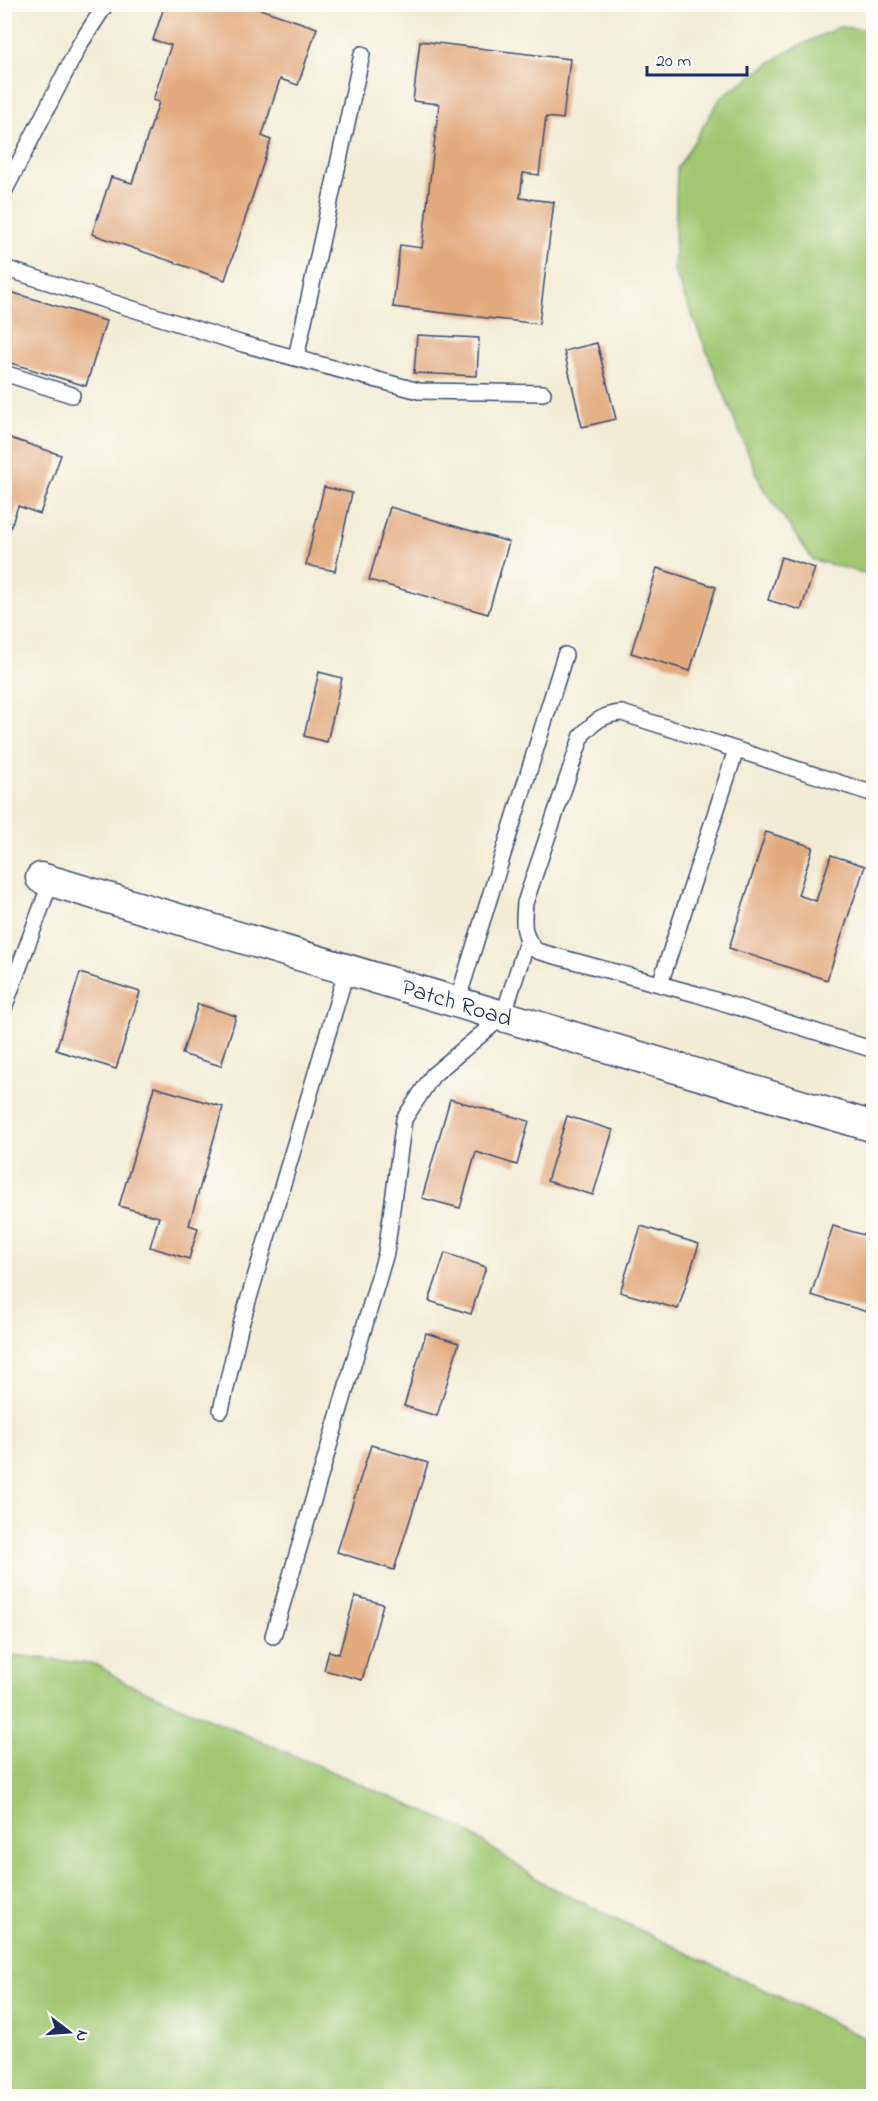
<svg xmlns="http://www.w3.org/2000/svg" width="878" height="2101" font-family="'Indie Flower',sans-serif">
	<rect width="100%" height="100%" fill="#fdfcf7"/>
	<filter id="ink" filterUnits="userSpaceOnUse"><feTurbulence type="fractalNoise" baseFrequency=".0167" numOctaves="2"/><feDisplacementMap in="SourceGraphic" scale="12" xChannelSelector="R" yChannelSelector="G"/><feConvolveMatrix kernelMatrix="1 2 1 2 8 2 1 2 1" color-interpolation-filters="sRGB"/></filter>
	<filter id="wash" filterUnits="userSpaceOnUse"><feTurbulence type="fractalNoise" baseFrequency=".008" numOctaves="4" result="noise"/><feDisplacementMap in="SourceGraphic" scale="24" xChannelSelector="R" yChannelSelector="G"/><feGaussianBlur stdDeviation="1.35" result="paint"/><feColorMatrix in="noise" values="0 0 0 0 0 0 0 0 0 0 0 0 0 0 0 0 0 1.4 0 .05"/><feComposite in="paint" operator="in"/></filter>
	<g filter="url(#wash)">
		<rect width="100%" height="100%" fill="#f2ecd5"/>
		<g fill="#a0c671" stroke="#5e7a68" stroke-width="1.5">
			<path d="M839 27 873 30V575L813 560 762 487 674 271 677 169 721 97 786 52Z"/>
			<path d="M5 1654 98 1665 124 1682 460 1827 548 1886 873 2042V2096H5Z"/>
		</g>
		<g id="blocks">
			<g fill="#e2aa7f">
				<path d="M165 4H245L317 28 298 85 280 79 262 136 271 140 225 280 92 234 111 177 132 183 159 102 153 100 171 45 153 40Z"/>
				<path d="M420 41 570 59 563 119 546 117 539 175 523 173 520 198 554 202 539 324 393 307 400 245 422 248 439 104 413 101Z"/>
				<path d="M4 290 106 321 86 386 4 361Z"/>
				<path d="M417 335 479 338 477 376 414 373Z"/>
				<path d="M597 343 616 419 582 427 564 351Z"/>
				<path d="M4 436 61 455 40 514 18 506 5 544Z"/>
				<path d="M324 487 352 493 335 571 306 565Z"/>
				<path d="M390 507 509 542 488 614 369 580Z"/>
				<path d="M781 557 815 568 801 610 768 600Z"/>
				<path d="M657 568 716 587 690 671 631 653Z"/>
				<path d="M319 672 342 678 327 742 304 736Z"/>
				<path d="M766 832 813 847 798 895 816 901 831 855 865 866 827 980 729 948Z"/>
				<path d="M80 973 140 992 116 1069 56 1050Z"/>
				<path d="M198 1004 236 1016 221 1066 182 1054Z"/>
				<path d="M154 1087 223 1107 189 1225 198 1228 189 1259 150 1247 159 1217 119 1206Z"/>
				<path d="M450 1099 529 1121 517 1165 476 1152 460 1208 422 1198Z"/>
				<path d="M567 1116 613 1130 593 1195 547 1181Z"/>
				<path d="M641 1226 699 1244 678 1309 620 1292Z"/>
				<path d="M833 1226 874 1238V1314L811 1295Z"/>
				<path d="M445 1253 486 1267 471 1314 429 1301Z"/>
				<path d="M426 1333 459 1343 437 1416 404 1406Z"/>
				<path d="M371 1445 428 1463 394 1570 337 1552Z"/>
				<path d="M355 1596 383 1604 362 1680 324 1670 329 1651 339 1654Z"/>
			</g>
		</g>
	</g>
	<g filter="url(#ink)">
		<use href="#blocks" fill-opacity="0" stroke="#3b4b70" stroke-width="1.5"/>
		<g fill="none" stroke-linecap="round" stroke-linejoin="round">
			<defs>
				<g id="lane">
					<path d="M4 192 80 44 106 4"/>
					<path d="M4 268 243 344 419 391 543 393"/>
					<path d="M296 358 362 54"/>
					<path d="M4 373 72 395"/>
					<path d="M874 794 622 713C604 714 595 721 582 735L525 903C523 923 522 937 537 951L696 994 874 1050"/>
					<path d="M660 984 736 750"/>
					<path d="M457 1002 565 655"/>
					<path d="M4 1008 51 881"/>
					<path d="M221 1410 240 1328 347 969"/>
					<path d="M273 1636 386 1253 404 1119 433 1075 503 1016 527 942"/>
				</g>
				<path id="street" d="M41 878 874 1127"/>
			</defs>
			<use href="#lane" stroke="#3b4b70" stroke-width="18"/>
			<use href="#street" stroke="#3b4b70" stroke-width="33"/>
			<use href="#lane" stroke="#fff" stroke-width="15"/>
			<use href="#street" stroke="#fff" stroke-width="30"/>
		</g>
	</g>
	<g text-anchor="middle" stroke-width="4.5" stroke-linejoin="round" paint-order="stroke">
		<g font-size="24" fill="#1b2f5e" stroke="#fdfcf7">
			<text transform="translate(457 1002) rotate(17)" y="8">Patch Road</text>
		</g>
	</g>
	<rect width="878" height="2101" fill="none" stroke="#fdfcf7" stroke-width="24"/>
	<g transform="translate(69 2032) rotate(107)" stroke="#fdfcf7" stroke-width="4.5" paint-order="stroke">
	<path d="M0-4.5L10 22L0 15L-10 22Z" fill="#1b2f5e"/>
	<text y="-9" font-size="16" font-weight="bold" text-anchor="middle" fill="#1b2f5e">N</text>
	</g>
	<path d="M647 66v9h100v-9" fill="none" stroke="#1b2f5e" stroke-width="3"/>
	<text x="656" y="66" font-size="18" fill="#1b2f5e" stroke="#fdfcf7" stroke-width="4.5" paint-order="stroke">20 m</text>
</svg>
